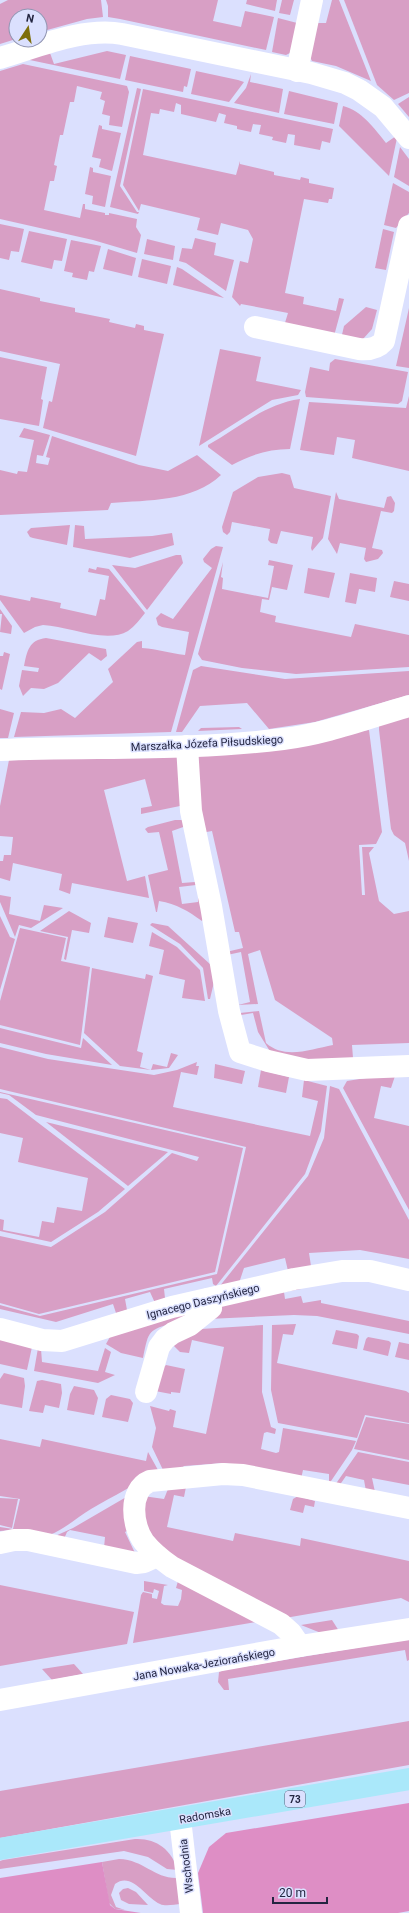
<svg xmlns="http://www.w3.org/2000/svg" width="409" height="1913" font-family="Roboto,sans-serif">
	<rect width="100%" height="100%" fill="#dbe0fe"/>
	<g fill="#d89fc5">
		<path d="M8 0H101L103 17 87 19 40 32V16H16V39L0 44V4Z"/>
		<path d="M106 0H218L213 21 241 27 245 11 274 17 266 50 120 19 108 17V6Z"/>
		<path d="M247 0H277L275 11 246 4Z"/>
		<path d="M282 0H294L290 15 279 13Z"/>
		<path d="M332 0H339L371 81 336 66 312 61 310 57 317 23H326Z"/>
		<path d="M344 0H409V93L394 100 377 85Z"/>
		<path d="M278 18 301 24 290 53 286 55 272 52Z"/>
		<path d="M107 51 126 55 120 79 25 59 50 53 54 64Z"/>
		<path d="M130 56 191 69 187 87 184 86 183 92 125 80Z"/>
		<path d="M23 64 127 86 129 92 122 127 109 125 110 116 102 114 105 101 100 99 102 92 77 86 74 102H70L63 135H60L54 165 57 166 54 181H50L44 210 80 218 83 204H85V209L105 213V215H109V213L137 219 136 227 141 235 137 253 93 240 0 219V71Z"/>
		<path d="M196 71 238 80 244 82 229 102 191 94Z"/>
		<path d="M251 74 250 82 283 89 279 113 234 103 246 88Z"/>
		<path d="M137 88 141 89 120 186 137 212H139L138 214 110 207Z"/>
		<path d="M143 89 333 129 330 143 322 141 320 150 294 145 295 135 288 134 286 143 272 140 273 137 259 134 261 125 253 124 251 132 237 129V126L224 123 226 115 219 113 216 122 181 114V105L176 103 174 112 160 109 159 114 151 113 143 155 236 175 240 161V164L274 172V175L300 180 301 177 309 179V183L334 188 332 199H329L328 203 304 199 285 293 304 297 303 304 336 311 339 298 344 299 334 336 284 326 288 313 241 304 240 306 232 297 240 261 248 263 253 239 248 230 221 223 218 235 197 230 200 218 141 204 139 211 123 185Z"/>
		<path d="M289 91 338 103 334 124 284 114Z"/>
		<path d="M409 97V117L398 104Z"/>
		<path d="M343 106C361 110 375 129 386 143L396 136 397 138 389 176 339 126Z"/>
		<path d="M99 125 102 126V129L121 133 112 171 99 167 101 159 92 157Z"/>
		<path d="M400 147 409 159V186L394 177Z"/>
		<path d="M90 167 93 168V172L111 176 105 207 92 204 93 196 85 194Z"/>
		<path d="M393 183 409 192V213L396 228 384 225Z"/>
		<path d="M0 224 24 229 19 252 11 251 9 260 0 258Z"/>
		<path d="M383 229 394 232 386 270 375 268Z"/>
		<path d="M29 231 67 239 62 261 54 260 52 269 21 262Z"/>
		<path d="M195 238 216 243 214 255 234 260 226 291 186 263 179 261 182 248 192 249Z"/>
		<path d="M147 239 175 246 173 260 144 254Z"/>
		<path d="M71 240 101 246 94 272 89 271 87 280 72 277 73 273 64 271Z"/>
		<path d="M108 249 136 258 132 276 103 269Z"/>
		<path d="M142 259 171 266 167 284 138 277Z"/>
		<path d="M177 267 182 269 224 298 173 285Z"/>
		<path d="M0 289 40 298V301L75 308V312L110 319 109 322 135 328 136 324 144 326V330L164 334 136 456 43 428 49 401 52 402 60 364 0 351Z"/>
		<path d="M366 307 377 310 372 329 363 339H341L344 326Z"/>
		<path d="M409 308V368L396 366Z"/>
		<path d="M220 349 261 357 256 381 301 390 298 395 272 400 199 446Z"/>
		<path d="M0 357 47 367 41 399 43 400 39 426 0 419Z"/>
		<path d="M335 359 408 372 402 401 398 404 306 397 305 392 310 367 329 371 330 363Z"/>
		<path d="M409 396V471L352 458 355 440 337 437 334 455 300 450 309 402 406 408Z"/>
		<path d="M300 399 290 449C269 449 250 455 232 465L208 447V445C239 428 264 404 300 399Z"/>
		<path d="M24 428 50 435 43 456 37 455 36 463 48 465 50 458 46 457 52 436 139 465 168 471 197 455 221 475C193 502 148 500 111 503L108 510 0 515V470L17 474 18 471 27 472 34 440 19 437Z"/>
		<path d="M282 473 290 475 294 488 331 496 323 538 312 551 311 548 313 537 281 531 277 544 271 543 268 540 270 529 232 522 230 532 227 535 223 532 222 527 233 492 258 477Z"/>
		<path d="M336 492 339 499 384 508 387 497 391 496 395 503 394 511 392 513 381 511 372 548 382 550 383 553 378 559 366 562 364 559 366 548 340 543 337 554 328 539Z"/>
		<path d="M70 525 67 545 33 538 30 537 27 532 31 528Z"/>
		<path d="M75 525 84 526 85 539 152 536 172 533 174 545 130 558 73 547Z"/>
		<path d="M216 546 223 547 171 732 14 737 21 712 44 713 61 709 75 718 113 682 108 669 137 642 142 641V648C158 649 169 653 185 655L189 632 162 627 158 625 156 618 161 613 173 619 212 568 204 562 203 559 211 549Z"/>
		<path d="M176 555H181L183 563 147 610 112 565 135 568Z"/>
		<path d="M269 560 293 565 287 590 272 587 269 600 262 599 260 612 276 616 275 622 351 637 355 624 409 635V667L296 674 242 668 202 660 198 654 223 562 221 577 223 578 222 589 268 598 274 566 268 565Z"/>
		<path d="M97 567 109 569 145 613C140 619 135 626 128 631 106 644 68 626 43 625L35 627 24 633 0 600V595L30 601 31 597 61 603 60 608 96 616 100 599 105 600 109 576 88 572 89 568 96 570Z"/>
		<path d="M308 568 335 573 329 598 304 593Z"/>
		<path d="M350 573 377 578 375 592 359 589 356 604 345 602Z"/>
		<path d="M394 581 409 584V601L390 597Z"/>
		<path d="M0 609 12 626 11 634 0 632 2 614H0Z"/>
		<path d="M46 638 106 649 107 656 101 661 89 653 58 683 44 689 31 688 23 696 19 686 22 670 38 672 39 668 24 666C27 651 29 640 46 638Z"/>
		<path d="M4 652 10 654 2 690 0 689V656H3Z"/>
		<path d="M201 666 285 679 409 671V695L315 722 269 729 247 703 200 706 182 732H176L193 670Z"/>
		<path d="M0 709 14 713 8 738H0Z"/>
		<path d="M409 715V861L405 843 394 835 391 829 379 730V726Z"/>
		<path d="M239 727 242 729 198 731 201 728Z"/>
		<path d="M369 730 382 832 376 844 359 845 362 895H365L362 847H374L369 853 379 901 394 914 409 911V1043L352 1045 353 1058 307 1061 271 1053 258 1032 253 1013 241 1015 240 1013 259 1011 266 1043C285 1060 311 1049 333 1045L332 1038 275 1000 260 950 248 954 258 1004 238 1005 250 1002 241 952 227 955 226 952 243 948 239 932H235L212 831 201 833 198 755Z"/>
		<path d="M170 752 182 761 183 803 180 806 141 814V808L152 806 145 779 104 790 127 881 145 876 149 898 72 883 70 894 59 890 62 874 13 863 10 881 0 878V861H3L4 855H11L13 837 0 836V806L9 760Z"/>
		<path d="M175 820H182L186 826 172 831 182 883 195 882 196 885 179 887 182 904 198 902V898L201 897 206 913 202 921C188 911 177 904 159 901L157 912H156L148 875 168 870 159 832 148 833 145 829 148 827Z"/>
		<path d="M0 895 11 897 9 914 40 921 44 905 63 908 31 928 19 925 15 937 0 902Z"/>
		<path d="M69 911 91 923 89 933 72 930 66 960 64 959 68 937 40 931Z"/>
		<path d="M0 916 10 937 15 939 0 990Z"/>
		<path d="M108 917 138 923 133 943 104 937Z"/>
		<path d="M152 923 168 926 211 965 214 982 210 999H208L203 968 180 944 150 925Z"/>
		<path d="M20 928 66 938 61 961 90 967 80 1045 0 1025V1001Z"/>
		<path d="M152 932 177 947 200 970 205 1001 182 998 185 980 159 974 164 950 149 946Z"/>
		<path d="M92 968 145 979 146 974 153 976 137 1051 143 1053 140 1067 151 1070 153 1064 167 1067 171 1053 178 1055 169 1068 151 1070 120 1066 84 1033Z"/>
		<path d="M0 1028 81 1048 83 1038 112 1065 46 1054 0 1043Z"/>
		<path d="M0 1047 48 1059 154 1075 177 1070 197 1062 196 1066H199L197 1075 181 1072 173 1107 310 1136 318 1101 302 1097 304 1080 327 1086 321 1131 305 1174 216 1286 213 1284 212 1278 164 1289 165 1298 155 1303 150 1292 125 1299 127 1310 116 1313 113 1304 56 1322 0 1309V1305L40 1316 217 1274 246 1147 0 1089Z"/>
		<path d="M215 1064 245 1071 242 1084 214 1078Z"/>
		<path d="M261 1070 289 1077 286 1093 258 1087Z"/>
		<path d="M385 1075 395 1076 391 1088 381 1086 374 1118 409 1126V1210L343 1088 347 1081Z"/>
		<path d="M330 1086 339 1089 409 1220V1259L360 1250 309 1253 311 1266 288 1271 285 1258 244 1268 239 1283 219 1287 308 1176 324 1138Z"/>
		<path d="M0 1092 243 1148 215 1272 39 1314 0 1303V1236L51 1247 105 1212 172 1153 197 1161 199 1157 36 1115 9 1095 0 1093Z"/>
		<path d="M0 1098 7 1099 125 1189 98 1212 51 1242 0 1231V1219L4 1220 3 1230 39 1237 42 1221 54 1223 57 1207 82 1211 88 1178 18 1162 23 1138 0 1133Z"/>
		<path d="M46 1122 168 1152 128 1186Z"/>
		<path d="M300 1287 301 1289 284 1292 285 1299 301 1296 303 1303 321 1300V1303L409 1321V1334L317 1316 294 1315 208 1319 219 1306Z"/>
		<path d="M201 1308C193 1313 184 1319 175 1322 148 1331 149 1329 143 1358L121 1353 106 1344 111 1335Z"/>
		<path d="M296 1324 293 1335 283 1334 277 1363 406 1391 409 1393V1423L365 1415 357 1438 278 1423 271 1390 272 1325Z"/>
		<path d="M263 1325 262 1392 271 1427 276 1429 275 1434 267 1432 264 1433 261 1449 276 1453 279 1452 283 1428 356 1441 352 1450 329 1484V1474L303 1470 301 1479 224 1463 184 1466 181 1469 163 1470 152 1447 156 1428 150 1406 169 1411 170 1409 176 1411 173 1427 206 1434 224 1347 192 1340 189 1353 180 1352 169 1341 201 1329Z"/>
		<path d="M336 1330 357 1334 359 1336 357 1349 332 1344Z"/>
		<path d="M368 1337 389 1341 391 1343 388 1356 363 1350 366 1339Z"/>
		<path d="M0 1339 32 1347 27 1370 0 1364Z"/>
		<path d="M399 1342 409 1344V1360L395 1357Z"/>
		<path d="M38 1348 41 1349 42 1362 98 1371 105 1348 111 1352 105 1372 115 1375 98 1383 34 1371Z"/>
		<path d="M166 1365 185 1369 180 1393 171 1392V1394L155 1391 161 1366H165Z"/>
		<path d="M4 1373 24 1378 25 1386 22 1408 0 1404V1379Z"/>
		<path d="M42 1380 61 1384 62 1393 59 1408 45 1405 43 1413 29 1411 37 1381Z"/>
		<path d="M74 1386 94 1390 98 1398 94 1415 67 1410 70 1394Z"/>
		<path d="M111 1395 130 1399 133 1403 128 1422 102 1417 106 1399Z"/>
		<path d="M366 1417 409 1424V1460L354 1449Z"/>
		<path d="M0 1439 40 1447 42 1439 146 1461 148 1452 158 1470C136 1485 113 1496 91 1509 77 1517 64 1530 49 1535 41 1537 14 1528 0 1531V1527L13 1529 20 1499 0 1496Z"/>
		<path d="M358 1452 409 1462V1485L372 1478 375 1492 366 1491 364 1480 346 1476 339 1486 335 1485Z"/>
		<path d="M170 1484 186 1487 184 1497 174 1495 167 1527 233 1541 235 1533 300 1546 301 1538 409 1561V1602L401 1598 285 1618 161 1552 144 1526 143 1496 164 1499Z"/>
		<path d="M128 1496 131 1529 125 1532 135 1553 104 1548 105 1537 70 1530 67 1532 64 1539 53 1537 73 1528Z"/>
		<path d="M298 1496 315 1501 314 1507 305 1505 303 1513 290 1510 293 1499Z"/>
		<path d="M0 1498 18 1499 12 1528 0 1525Z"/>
		<path d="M144 1581 168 1585 164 1586 161 1603 164 1605 178 1606 181 1599 182 1590 176 1588 178 1581 262 1621 133 1643 141 1595 143 1592 152 1594V1598L157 1599 159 1591 154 1589 153 1593 144 1591Z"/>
		<path d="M0 1585 134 1612 127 1644 0 1666Z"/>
		<path d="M332 1620 339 1631 321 1633 301 1625Z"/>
		<path d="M409 1639V1660L407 1661 405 1650 228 1679 229 1690H224L218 1682 219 1672 224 1670Z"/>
		<path d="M74 1664 83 1674 52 1680 42 1669Z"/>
		<path d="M409 1721V1765L0 1838V1791Z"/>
		<path d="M135 1839C156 1838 171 1849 178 1870L167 1869 148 1857 124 1851 0 1869V1861L3 1860Z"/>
		<path d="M119 1859C145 1860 154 1879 178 1878L181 1904C175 1904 166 1907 160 1904 146 1898 132 1871 115 1884L111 1895 116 1907 125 1910 115 1909 109 1903 102 1862Z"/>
		<path d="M128 1888 136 1892 148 1905 129 1904 121 1900 119 1893 123 1889Z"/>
	</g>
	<g fill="#de8ec5">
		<path d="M409 1803V1911L398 1913H203L198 1873 209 1847 226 1833Z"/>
		<path d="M102 1862 110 1905 115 1909 141 1913H0V1878Z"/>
	</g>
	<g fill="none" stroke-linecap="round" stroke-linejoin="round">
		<g stroke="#fff" stroke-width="22">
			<path d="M0 58C38 47 83 27 122 34L311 73 345 83 359 90 383 107 409 138"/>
			<path d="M297 71 312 0"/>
			<path d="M255 327 359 349C368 350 377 349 384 341L409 226"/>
			<path d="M187 746 191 811 211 906 229 1011 240 1052 268 1061 307 1070 409 1066"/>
			<path d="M0 750C94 746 189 751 283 739 326 734 367 718 409 706"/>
			<path d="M0 1329 42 1340 62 1341 172 1307 294 1279 342 1271H370L409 1280"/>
			<path d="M146 1392 159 1347 165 1339 173 1333 190 1325 211 1308 208 1299"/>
			<path d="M0 1543 14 1540H28L136 1563 144 1562 157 1556"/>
			<path d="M300 1646 291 1633 281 1624 172 1567C162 1560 152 1552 144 1542 132 1526 128 1490 150 1481L223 1474 243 1475 409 1508"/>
			<path d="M0 1700 300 1646 409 1629"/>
			<path d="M180 1819 191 1913"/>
		</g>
		<path stroke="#aae8fa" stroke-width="22" d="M0 1849 409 1779"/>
	</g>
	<g text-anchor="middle" stroke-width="3" stroke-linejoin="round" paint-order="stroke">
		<rect fill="#dbe0fe" stroke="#5a5d7a" stroke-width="1" x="285" y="1791" width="20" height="16" rx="3"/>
		<g font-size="10" font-weight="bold" fill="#232541">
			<text x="295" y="1803">73</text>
		</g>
		<g font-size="11" fill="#232541" stroke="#dbe0fe">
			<text transform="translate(207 743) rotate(-3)" y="4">Marszałka Józefa Piłsudskiego</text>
			<text transform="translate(203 1301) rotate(-14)" y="4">Ignacego Daszyńskiego</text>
			<text transform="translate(204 1664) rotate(-10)" y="4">Jana Nowaka-Jeziorańskiego</text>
			<text transform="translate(205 1815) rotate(-10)" y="4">Radomska</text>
			<text transform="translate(186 1866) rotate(-97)" y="4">Wschodnia</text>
		</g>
	</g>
	<g transform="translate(28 28) rotate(12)"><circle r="19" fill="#dbe0fe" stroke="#9195b2"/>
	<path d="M0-3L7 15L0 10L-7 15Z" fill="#7d6e0b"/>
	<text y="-6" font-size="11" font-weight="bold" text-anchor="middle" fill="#232541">N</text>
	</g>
	<path d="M273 1897v6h54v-6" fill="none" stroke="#232541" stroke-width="2"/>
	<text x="279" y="1897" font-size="12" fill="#232541" stroke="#dbe0fe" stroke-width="3" paint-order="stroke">20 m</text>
</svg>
